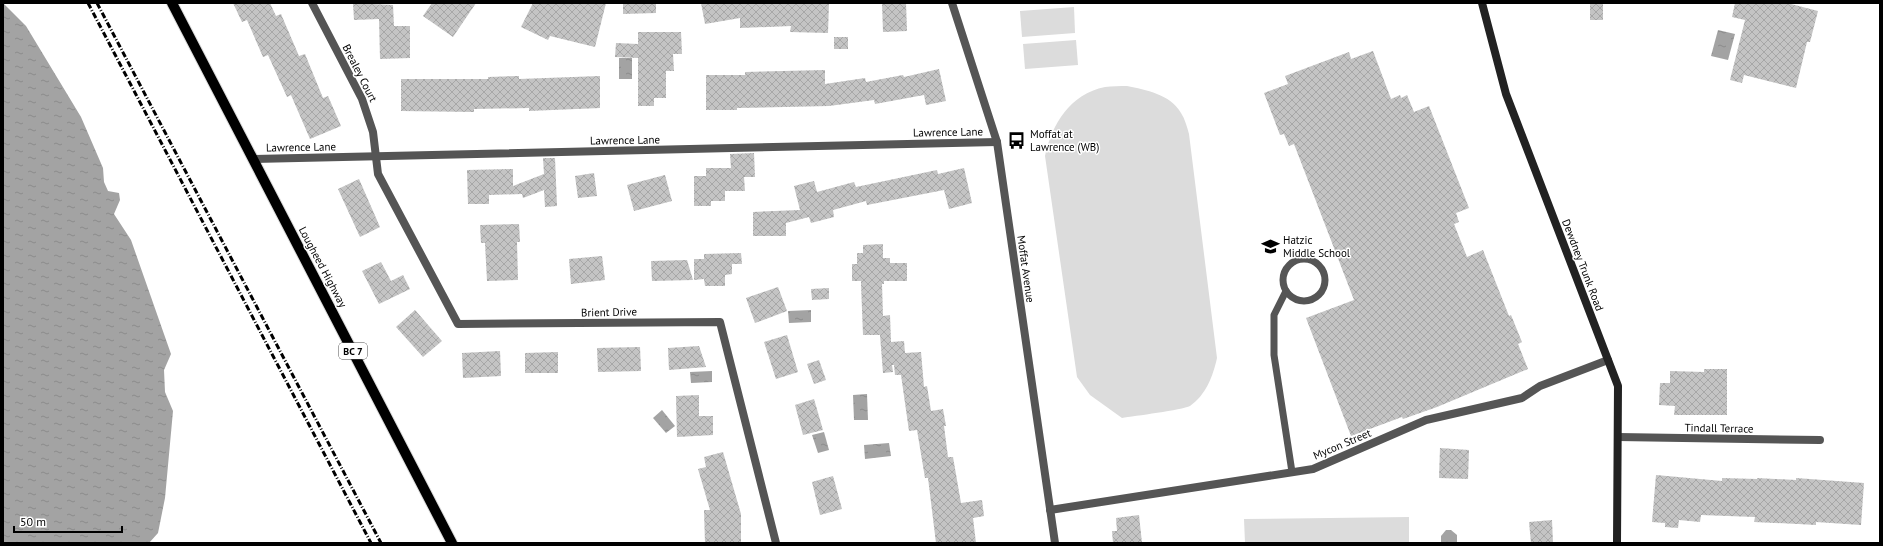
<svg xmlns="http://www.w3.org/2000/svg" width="1883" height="546" font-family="'PT Sans',sans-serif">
	<defs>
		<pattern id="water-ripples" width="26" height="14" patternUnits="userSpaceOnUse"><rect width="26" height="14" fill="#a3a3a3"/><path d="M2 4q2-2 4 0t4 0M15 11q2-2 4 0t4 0" fill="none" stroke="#8b8b8b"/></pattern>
		<pattern id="building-cross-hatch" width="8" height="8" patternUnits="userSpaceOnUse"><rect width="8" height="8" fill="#c4c4c4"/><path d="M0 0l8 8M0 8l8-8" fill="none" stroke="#a7a7a7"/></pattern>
	</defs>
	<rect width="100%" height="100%" fill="#fff"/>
	<g fill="#dcdcdc">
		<path d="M1074 7 1075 33 1022 37 1020 11Z"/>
		<path d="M1076 40 1078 65 1025 69 1023 44Z"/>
		<path d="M1127 86C1146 90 1170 94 1181 113 1185 119 1187 127 1189 134L1217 358C1213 376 1206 395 1190 406 1182 410 1134 416 1122 418L1090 395 1077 377 1045 156C1052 124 1070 94 1105 87 1112 86 1120 86 1127 86Z"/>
		<path d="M1409 517V543H1245L1244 519Z"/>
	</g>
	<g fill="url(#water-ripples)">
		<path d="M3 3 26 26 81 117 103 168 104 182 108 191 119 193 120 200 114 214 131 240 171 354 164 370 165 392 173 411 165 498 158 533 149 543H3Z"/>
		<path d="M1718 30 1735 34 1728 60 1711 56Z"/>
		<rect x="619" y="58" width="13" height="21"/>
		<path d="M811 310V322L789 323 788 311Z"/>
		<path d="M712 371V382L691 383 690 372Z"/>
		<path d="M867 394 868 420H854L853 395Z"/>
		<path d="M662 410 675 426 666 433 653 418Z"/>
		<path d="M824 432 829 450 818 453 812 435Z"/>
		<path d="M889 443 891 456 865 459 864 445Z"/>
		<path d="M1446 530H1451L1457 535V543H1441V536Z"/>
	</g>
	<g fill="url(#building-cross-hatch)">
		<path d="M233 3H270L276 16 281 14 299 56 305 54 323 98 328 96 341 126 310 139 291 95 287 97 268 55 263 57 247 20 242 22Z"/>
		<path d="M353 3 393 5 394 26H410V58L380 59 379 19 354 20Z"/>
		<path d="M432 3H476L453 37 423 16Z"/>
		<path d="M533 3H606L595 47 550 36 548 40 521 27Z"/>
		<path d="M623 3H656V13L623 14Z"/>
		<path d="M701 3H829L828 33 790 32 791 26 740 28V18L705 24Z"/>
		<path d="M882 3H906L907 31 883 32Z"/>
		<rect x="1590" y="3" width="13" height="17"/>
		<path d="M1735 3H1787L1818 11 1810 42H1807L1796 88 1744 75 1742 83 1730 80 1745 20 1732 17Z"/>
		<path d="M638 32H681L682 54H673L674 71H666V98H654V106H638V58L615 57 616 43 638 44Z"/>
		<rect x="834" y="37" width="14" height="12"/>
		<path d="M1373 51 1391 99 1400 95 1401 98 1407 95 1414 112 1429 106 1469 208 1456 213 1459 222 1454 224 1467 257 1483 250 1509 316 1511 315 1522 342 1518 344 1528 369 1437 407 1403 419 1402 417 1351 436 1306 318 1354 300 1294 144 1289 146 1284 134 1280 135 1264 93 1288 84 1285 76 1349 52 1351 59Z"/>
		<path d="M939 69 946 101 926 105 924 95 875 104 874 100 829 106 737 108V110H706V75H745V72L825 70V84L865 78 866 82 903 75 904 77Z"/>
		<path d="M519 76V79L600 76V108L529 111V108L474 109V112L401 111V79H488V77Z"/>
		<path d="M754 153 755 177H744L745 191H725V201H711V206H694V176H706V168H731L730 154Z"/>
		<path d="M543 158H555L557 206 545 207 544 190 523 198 522 194 489 195V204H468L467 170 513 169V186L544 174Z"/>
		<path d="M964 168 972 203 949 209 944 190 867 205 866 201 833 210 834 217 811 223 809 217 786 223V236H753V212L800 210 794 186 814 181 817 192 854 182 856 187 937 170 938 174Z"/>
		<path d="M594 173 597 196 578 198 575 176Z"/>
		<path d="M665 175 672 201 634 211 627 185Z"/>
		<path d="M359 179 380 227 360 237 338 189Z"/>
		<path d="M519 224 520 242H517L518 280 487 281 485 243H481L480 225Z"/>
		<path d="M883 244V258H890V263H907V281H884V284H882L883 316 890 315 891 342 904 341 905 353 921 352 924 387 927 386 931 411 943 409 946 426H944L948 457H953L961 503 982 500 984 516 973 518 976 543H936L928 478H925L917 430 909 431 901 375H895L894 365H892L893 372 883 373 880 335H863L861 284V281H852V264H857V253H863V245Z"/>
		<path d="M741 253 742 264H732V274L725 275V286H705L704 279 694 280V259H704V254Z"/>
		<path d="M602 256 605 280 571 284 569 259Z"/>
		<path d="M687 260 693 280 652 281 651 261Z"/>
		<path d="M381 262 391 281 403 275 410 289 379 304 362 271Z"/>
		<path d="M778 287 787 311 755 323 746 298Z"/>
		<path d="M829 288V299L812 300 811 289Z"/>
		<path d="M415 310 442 341 423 357 396 327Z"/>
		<path d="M787 335 798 372 776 379 764 342Z"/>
		<path d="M699 346 706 367 669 370 668 348Z"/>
		<path d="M640 347 641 371 598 372 597 348Z"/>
		<path d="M500 351 501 376 463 378 462 353Z"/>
		<path d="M558 352V373H525V353Z"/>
		<path d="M819 360 826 380 814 384 807 364Z"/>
		<path d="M1704 369H1727V415H1674L1675 406 1659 405 1660 383H1670V371L1704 372Z"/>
		<path d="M699 395V416H713V435L677 437 676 396Z"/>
		<path d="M814 399 823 430 803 435 795 405Z"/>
		<path d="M1440 448 1469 450 1468 479 1439 478Z"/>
		<path d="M723 452 741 514V543H705L704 510H710L698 469 706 467 704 457Z"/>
		<path d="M1656 475 1722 481V478L1757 479V478L1796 480V478L1864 483 1861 525 1816 522V525L1798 524 1754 522 1755 517 1701 515 1700 522 1679 520 1678 528 1665 527V523L1652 522Z"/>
		<path d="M833 476 842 509 820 515 812 482Z"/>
		<path d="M1139 515 1142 543H1113L1112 531H1117L1116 518Z"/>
		<path d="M1552 520 1553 543H1531L1529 522Z"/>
	</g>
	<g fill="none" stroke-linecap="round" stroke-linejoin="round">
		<defs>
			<path id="primary" d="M172 3 452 543"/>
		</defs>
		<use href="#primary" stroke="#dbdbdb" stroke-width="12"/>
		<g stroke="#555" stroke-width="7">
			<circle cx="1304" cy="280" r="21"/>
			<path d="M1286 291 1274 315V355L1292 472"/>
		</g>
		<g stroke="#555" stroke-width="8">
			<path d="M312 3 362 99 373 132 378 174 458 324 720 322 776 543"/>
			<path d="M952 3 997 142 1055 543"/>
			<path d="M253 159 997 142"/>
			<path d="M1618 437 1820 440"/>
			<path d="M1050 510 1313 469 1426 420 1522 398 1540 386 1608 360"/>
		</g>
		<path stroke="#222" stroke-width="8" d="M1482 3 1506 94 1618 386 1617 543"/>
		<use href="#primary" stroke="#000" stroke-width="10"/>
		<g stroke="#000" stroke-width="3" stroke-dasharray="6 2 1 2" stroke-linecap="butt">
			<path d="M88 3 371 543"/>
			<path d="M97 3 381 543"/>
		</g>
	</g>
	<defs>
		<symbol id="bus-bare" viewBox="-9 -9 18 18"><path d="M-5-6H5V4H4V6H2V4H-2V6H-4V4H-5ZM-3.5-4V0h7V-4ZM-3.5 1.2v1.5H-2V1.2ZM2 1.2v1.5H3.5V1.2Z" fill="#000" stroke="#fff" stroke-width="2.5" paint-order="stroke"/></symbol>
		<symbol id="school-bare" viewBox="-9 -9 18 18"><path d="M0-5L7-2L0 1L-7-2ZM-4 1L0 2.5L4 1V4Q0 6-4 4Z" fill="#000" stroke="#fff" stroke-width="2.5" paint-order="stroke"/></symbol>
	</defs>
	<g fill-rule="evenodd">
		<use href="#bus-bare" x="1004" y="128" width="25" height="25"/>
		<use href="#school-bare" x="1258" y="234" width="25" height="25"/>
	</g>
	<g text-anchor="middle" stroke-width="3" stroke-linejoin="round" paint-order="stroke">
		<rect fill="#fff" stroke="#4c4c4c" stroke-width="1" x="339" y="343" width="28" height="16" rx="3"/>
		<g font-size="10" font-weight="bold" fill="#000">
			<text x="353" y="355">BC 7</text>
		</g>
		<g font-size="11" fill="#000" stroke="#fff">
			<text transform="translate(360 73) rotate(63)" y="4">Brealey Court</text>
			<text transform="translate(948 132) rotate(-1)" y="4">Lawrence Lane</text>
			<text transform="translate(625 140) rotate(-1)" y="4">Lawrence Lane</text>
			<text transform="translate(301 147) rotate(-1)" y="4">Lawrence Lane</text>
			<text transform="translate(1583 265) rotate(69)" y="4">Dewdney Trunk Road</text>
			<text transform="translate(323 267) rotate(62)" y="4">Lougheed Highway</text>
			<text transform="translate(1026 269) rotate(82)" y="4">Moffat Avenue</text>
			<text transform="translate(609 312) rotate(-1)" y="4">Brient Drive</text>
			<text transform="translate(1719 428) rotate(1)" y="4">Tindall Terrace</text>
			<text transform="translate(1342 444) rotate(-23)" y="4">Mycon Street</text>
		</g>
		<g font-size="11" fill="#000" stroke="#fff" text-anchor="start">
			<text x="1030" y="138">Moffat at<tspan x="1030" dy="13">Lawrence (WB)</tspan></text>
			<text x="1283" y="244">Hatzic<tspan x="1283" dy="13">Middle School</tspan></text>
		</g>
	</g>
	<rect width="1883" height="546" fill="none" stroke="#000000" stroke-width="8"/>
	<path d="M14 526v6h108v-6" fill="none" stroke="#000000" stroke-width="2"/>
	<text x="20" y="526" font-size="12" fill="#000000" stroke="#ffffff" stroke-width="3" paint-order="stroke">50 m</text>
</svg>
